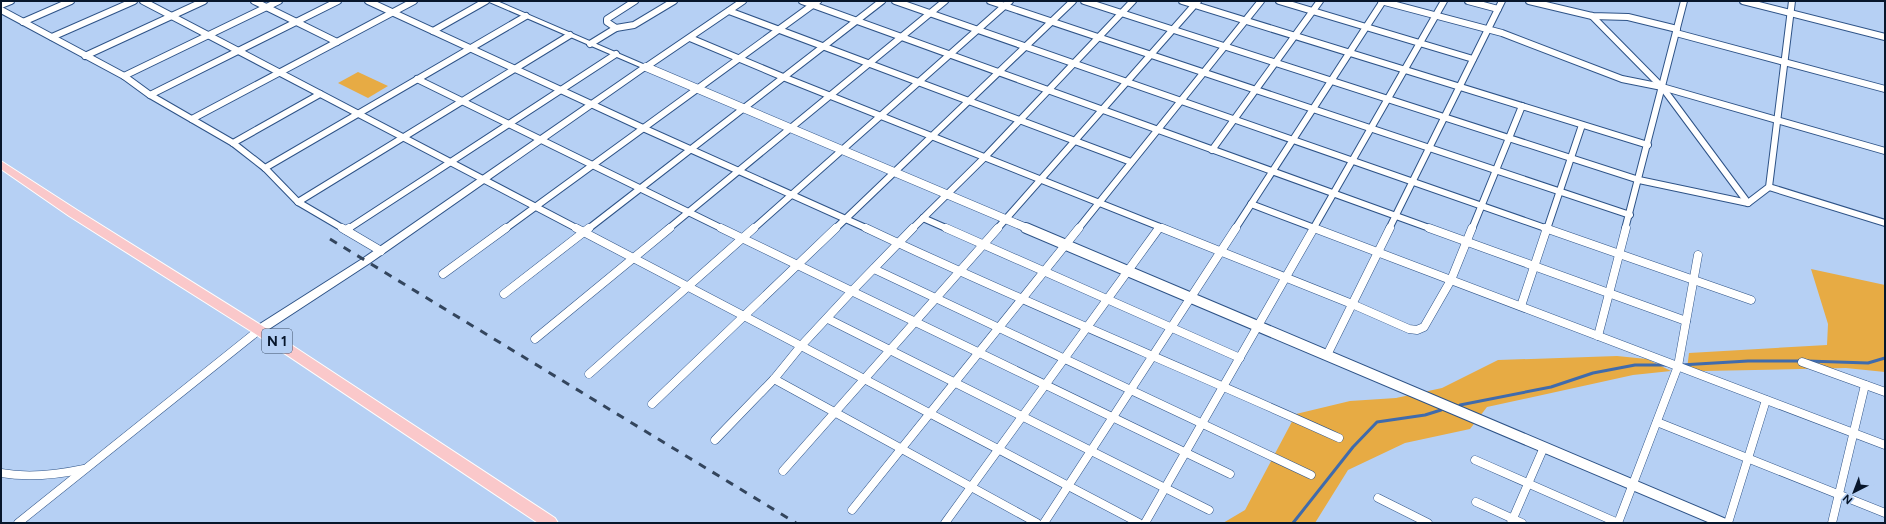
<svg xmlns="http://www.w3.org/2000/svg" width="1886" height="524" font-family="Figtree,sans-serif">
	<rect width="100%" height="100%" fill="#b6d0f4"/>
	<g fill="#e7ab44">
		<path d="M358 72 388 86 368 98 338 83Z"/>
		<path d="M1811 269 1885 285V372L1846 368 1703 371 1687 369 1689 353 1827 345 1828 324Z"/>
		<path d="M1617 356 1647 359 1671 371 1633 375 1487 407 1470 429 1405 443 1348 470 1315 523H1223L1245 510 1296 414 1350 401 1396 398 1442 388 1498 360Z"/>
	</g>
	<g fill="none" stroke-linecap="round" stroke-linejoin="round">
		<g stroke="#406bac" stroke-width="3">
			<path d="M1807 361 1868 363 1885 358"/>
			<path d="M1681 365 1748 361H1800"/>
			<path d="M1460 405 1551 387 1593 373 1635 365H1666"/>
			<path d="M1293 523 1353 447 1377 422 1425 415 1441 410"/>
		</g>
		<defs>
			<g id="minor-far1">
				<path d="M143 1 578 229"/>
				<path d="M254 1 337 42"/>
				<path d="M368 1 643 128 868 229"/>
				<path d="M802 1 1432 229"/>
				<path d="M895 1 1548 229"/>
				<path d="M990 1 1630 215"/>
				<path d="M1084 1 1639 180 1748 203 1769 187 1792 1"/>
				<path d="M1182 1 1648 145"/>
				<path d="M1279 1 1473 59"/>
				<path d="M1381 1 1502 33 1622 79 1662 87 1885 151"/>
				<path d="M1468 1 1498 9"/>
				<path d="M1529 1 1592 16 1628 17 1677 29"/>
				<path d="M1743 1 1885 37"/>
				<path d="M1 5 11 1"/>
				<path d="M1 10 124 76 150 95 233 143 265 168 298 202 344 229"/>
				<path d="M729 11 1131 162"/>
				<path d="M1592 16 1662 87 1748 203"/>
				<path d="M23 22 71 1"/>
				<path d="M616 28 607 22V19L635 1"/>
				<path d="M433 31 486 1"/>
				<path d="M1676 33 1885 89"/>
				<path d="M52 37 134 1"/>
				<path d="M690 38 783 77 1165 229"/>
				<path d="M590 44 616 28 634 25 674 1"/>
				<path d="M85 56 204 1"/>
				<path d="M646 67 743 1"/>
				<path d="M124 76 279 1"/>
				<path d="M417 79 723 229"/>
				<path d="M150 95 338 1"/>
				<path d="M192 119 414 1"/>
				<path d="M233 143 320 94"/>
				<path d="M1212 150 1320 1"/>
				<path d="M265 168 526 16"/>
				<path d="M1769 187 1885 223"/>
				<path d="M298 202 570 35"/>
				<path d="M1251 204 1317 229"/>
				<path d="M923 218 948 229"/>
				<path d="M348 229 616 54"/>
				<path d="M505 229 818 1"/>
				<path d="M588 229 882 1"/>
				<path d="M668 229 945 1"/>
				<path d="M753 229 1010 1"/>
				<path d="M835 229 1073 1"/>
				<path d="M912 229 984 158 1133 1"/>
				<path d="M997 229 1198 1"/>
				<path d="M1078 229 1261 1"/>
				<path d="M1159 229 1160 227"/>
				<path d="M1235 229 1383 1"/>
				<path d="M1313 229 1444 1"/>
				<path d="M1389 229 1502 1"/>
				<path d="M1472 229 1522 106"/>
				<path d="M1547 229 1582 125"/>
				<path d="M1625 229 1684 1"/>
			</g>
			<g id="minor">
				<path d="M342 228 381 251"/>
				<path d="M576 228 1139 523"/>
				<path d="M721 228 1230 474"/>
				<path d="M866 228C1022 302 1182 367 1339 438"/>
				<path d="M946 228 1240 358"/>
				<path d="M1162 228 1352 304 1409 329 1417 330 1424 327 1451 280 1472 228"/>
				<path d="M1314 228 1885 445"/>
				<path d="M1429 228 1686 321"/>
				<path d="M1545 228 1751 300"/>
				<path d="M346 230 349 228"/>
				<path d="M874 269 1311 475"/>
				<path d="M443 274 506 228"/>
				<path d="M504 294 589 228"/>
				<path d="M1521 306 1547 228"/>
				<path d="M828 319 1209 510"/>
				<path d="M1598 336 1626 228"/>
				<path d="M535 339 670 228"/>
				<path d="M1327 355 1390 228"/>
				<path d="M1802 362 1885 392"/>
				<path d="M589 374 754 228"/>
				<path d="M774 379 1037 523"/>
				<path d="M652 404 836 228"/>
				<path d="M1657 422 1885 513"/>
				<path d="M715 440 774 379 800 347 852 291 913 228"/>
				<path d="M1475 460 1618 523"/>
				<path d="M783 471 998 228"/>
				<path d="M1 473C29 478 56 475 84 469"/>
				<path d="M1378 498 1428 523"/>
				<path d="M1476 502 1522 523"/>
				<path d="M852 510 1079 228"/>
				<path d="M18 523 259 330"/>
				<path d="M945 523 1159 228"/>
				<path d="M1044 523 1236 228"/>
				<path d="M1145 523 1314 228"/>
				<path d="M1511 523 1544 447"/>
				<path d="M1618 523 1678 366 1698 255"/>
				<path d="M1728 523 1766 400"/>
				<path d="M1832 523 1865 385"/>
			</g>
			<path id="tertiary-far1" d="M646 67 1029 229"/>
			<path id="tertiary" d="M1026 228 1723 523"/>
			<path id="secondary" d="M487 1H497L650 67 370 263 263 333H255L254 330 255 327 362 259 640 67Z"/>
			<path id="trunk" d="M1 161 77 210 264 327 555 518 558 523H538L254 333 69 216 1 169Z"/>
		</defs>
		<use href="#minor-far1" stroke="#2e5387" stroke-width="8"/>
		<use href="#minor" stroke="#2e5387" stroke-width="9"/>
		<use href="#tertiary-far1" stroke="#2e5387" stroke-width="9"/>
		<use href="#tertiary" stroke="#2e5387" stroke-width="12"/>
		<use href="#secondary" stroke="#2e5387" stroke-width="2"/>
		<use href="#trunk" stroke="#fff" stroke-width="2"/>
		<use href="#minor-far1" stroke="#fff" stroke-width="6"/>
		<use href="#minor" stroke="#fff" stroke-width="8"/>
		<use href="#tertiary-far1" stroke="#fff" stroke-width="8"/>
		<use href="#tertiary" stroke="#fff" stroke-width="10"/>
		<use href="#secondary" fill="#fff" fill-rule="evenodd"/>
		<use href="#trunk" fill="#fac8ca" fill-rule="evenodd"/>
		<path stroke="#33455d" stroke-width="3" stroke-dasharray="8 8" stroke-linecap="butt" d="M330 239 796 523"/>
	</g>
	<g text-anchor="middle" stroke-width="3.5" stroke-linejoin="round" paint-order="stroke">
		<rect fill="#b6d0f4" stroke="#3c4e67" stroke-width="1" x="262" y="329" width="30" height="24" rx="3"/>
		<g font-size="14" font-weight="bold" fill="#07162b">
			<text x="277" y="346">N 1</text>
		</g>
	</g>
	<rect width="1886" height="524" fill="none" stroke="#07162b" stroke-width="4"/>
	<g transform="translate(1854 492) rotate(222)" stroke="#b6d0f4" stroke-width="3" paint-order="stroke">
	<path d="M0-3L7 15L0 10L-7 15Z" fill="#07162b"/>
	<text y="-6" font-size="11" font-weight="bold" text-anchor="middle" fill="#07162b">N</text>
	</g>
</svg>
